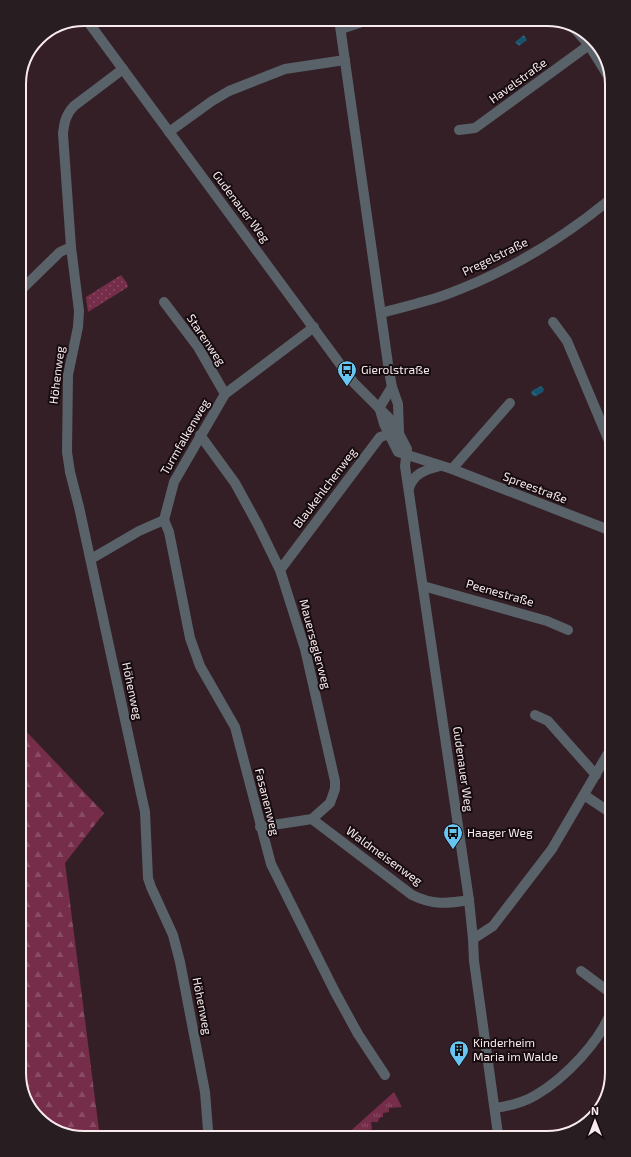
<svg xmlns="http://www.w3.org/2000/svg" width="631" height="1157" font-family="'Exo 2',sans-serif">
	<defs>
		<pattern id="grass-tufts" width="24" height="20" patternUnits="userSpaceOnUse"><rect width="24" height="20" fill="#752d4a"/><path d="M3 7l-1-3M5 7V3M7 7l1-3M15 17l-1-3M17 17v-4M19 17l1-3" fill="none" stroke="#894c64"/></pattern>
		<pattern id="forest-firs" width="22" height="20" patternUnits="userSpaceOnUse"><rect width="22" height="20" fill="#752d4a"/><path d="M5 1l3.5 6h-7zM16 11l3.5 6h-7z" fill="#894c64"/></pattern>
		<pattern id="park-dots" width="8" height="8" patternUnits="userSpaceOnUse"><rect width="8" height="8" fill="#752d4a"/><path d="M2 2h.1M6 6h.1" fill="none" stroke="#894c64" stroke-width="1.8" stroke-linecap="round"/></pattern>
		<pattern id="water-waves" width="16" height="10" patternUnits="userSpaceOnUse"><rect width="16" height="10" fill="#17546e"/><path d="M0 5q4-4 8 0t8 0" fill="none" stroke="#3a6d83"/></pattern>
	</defs>
	<rect width="100%" height="100%" fill="#341f26"/>
	<path fill="url(#grass-tufts)" d="M394 1092 402 1107 389 1108V1112L383 1113V1117L379 1118 378 1122H371L372 1129 367 1131 365 1135H346Z"/>
	<path fill="url(#forest-firs)" d="M22 727 104 813 65 863 100 1138H80L48 1127 24 1098Z"/>
	<path fill="url(#park-dots)" d="M121 275 127 283 128 287 88 312 86 297Z"/>
	<g fill="url(#water-waves)">
		<path d="M524 35 527 40 519 46 515 42Z"/>
		<path d="M541 386 544 389 543 392 536 396H533L531 392 533 390Z"/>
	</g>
	<g fill="none" stroke-linecap="round" stroke-linejoin="round">
		<g stroke="#586268" stroke-width="10">
			<path d="M86 19 354 383 393 422 407 449 405 466 469 900 473 939 474 961 498 1134"/>
			<path d="M339 19 389 371 392 387 398 404 399 432"/>
			<path d="M573 27 589 45 607 74"/>
			<path d="M341 29 371 19"/>
			<path d="M123 69 74 106C66 114 64 123 63 134L71 247 79 311 78 327 68 375 67 452 70 472 79 507 145 812 148 878 151 887 173 935 180 962 205 1092 208 1130 206 1137"/>
			<path d="M459 130 475 128 589 45"/>
			<path d="M169 132 212 101 229 91 285 69 345 60"/>
			<path d="M20 291 60 252 71 247"/>
			<path d="M164 302 198 347 225 394"/>
			<path d="M381 313C403 307 425 302 445 295 505 273 559 241 608 201"/>
			<path d="M553 322 567 341 609 441"/>
			<path d="M379 408 392 387"/>
			<path d="M380 410 384 424 398 452 452 469 609 530"/>
			<path d="M200 435 235 483 258 525 280 570 305 649 335 781V789L330 803 312 819 260 827"/>
			<path d="M452 469 510 403"/>
			<path d="M409 488C414 473 425 470 440 466"/>
			<path d="M164 520 169 532 190 638 200 666 235 727 271 864 335 992 358 1034 385 1075"/>
			<path d="M164 520 174 482 225 394 314 327"/>
			<path d="M91 559 139 531 164 520"/>
			<path d="M280 570 380 437 393 433"/>
			<path d="M423 586 547 621 568 630"/>
			<path d="M535 715 548 721 596 775"/>
			<path d="M584 795 611 813"/>
			<path d="M312 819 412 895C433 905 446 904 469 900"/>
			<path d="M473 939 493 926 552 849 610 750"/>
			<path d="M581 971 612 994"/>
			<path d="M495 1108C509 1106 523 1103 536 1095 565 1078 601 1041 612 1009"/>
		</g>
	</g>
	<defs>
		<symbol id="bus-pin" viewBox="-11 -11 22 30"><path d="M0 17L-7.5 6A9.5 9.5 0 1 1 7.5 6Z" fill="#68c4f0" stroke="#160c0f"/><path d="M-5-6H5V4H4V6H2V4H-2V6H-4V4H-5ZM-3.5-4V0h7V-4ZM-3.5 1.2v1.5H-2V1.2ZM2 1.2v1.5H3.5V1.2Z" fill="#111"/></symbol>
		<symbol id="building-pin" viewBox="-11 -11 22 30"><path d="M0 17L-7.5 6A9.5 9.5 0 1 1 7.5 6Z" fill="#68c4f0" stroke="#160c0f"/><path d="M-4-6H4V6H1V3H-1V6H-4ZM-2.5-4.3h1.7v1.8h-1.7ZM.8-4.3h1.7v1.8H.8ZM-2.5-1h1.7V.8h-1.7ZM.8-1h1.7V.8H.8Z" fill="#111"/></symbol>
	</defs>
	<g fill-rule="evenodd">
		<use href="#bus-pin" x="336" y="359" width="22" height="30"/>
		<use href="#bus-pin" x="442" y="822" width="22" height="30"/>
		<use href="#building-pin" x="448" y="1039" width="22" height="30"/>
	</g>
	<g text-anchor="middle" stroke-width="4" stroke-linejoin="round" paint-order="stroke">
		<g font-size="12" fill="#f9eaee" stroke="#160c0f">
			<text transform="translate(518 81) rotate(-36)" y="4">Havelstraße</text>
			<text transform="translate(241 207) rotate(53)" y="4">Gudenauer Weg</text>
			<text transform="translate(495 257) rotate(-26)" y="4">Pregelstraße</text>
			<text transform="translate(206 340) rotate(56)" y="4">Starenweg</text>
			<text transform="translate(57 375) rotate(-83)" y="4">Höhenweg</text>
			<text transform="translate(185 437) rotate(-60)" y="4">Turmfalkenweg</text>
			<text transform="translate(325 488) rotate(-53)" y="4">Blaukehlchenweg</text>
			<text transform="translate(535 488) rotate(21)" y="4">Spreestraße</text>
			<text transform="translate(500 593) rotate(16)" y="4">Peenestraße</text>
			<text transform="translate(315 644) rotate(75)" y="4">Mauerseglerweg</text>
			<text transform="translate(132 691) rotate(78)" y="4">Höhenweg</text>
			<text transform="translate(463 769) rotate(82)" y="4">Gudenauer Weg</text>
			<text transform="translate(267 802) rotate(76)" y="4">Fasanenweg</text>
			<text transform="translate(384 856) rotate(36)" y="4">Waldmeisenweg</text>
			<text transform="translate(202 1006) rotate(79)" y="4">Höhenweg</text>
		</g>
		<g font-size="12" fill="#f9eaee" stroke="#160c0f" text-anchor="start">
			<text x="361" y="374">Gierolstraße</text>
			<text x="467" y="837">Haager Weg</text>
			<text x="473" y="1047">Kinderheim<tspan x="473" dy="14">Maria im Walde</tspan></text>
		</g>
	</g>
	<path d="M0 0H631V1157H0ZM84 26H547A58 58 0 0 1 605 84V1073A58 58 0 0 1 547 1131H84A58 58 0 0 1 26 1073V84A58 58 0 0 1 84 26Z" fill="#281e21" fill-rule="evenodd"/>
	<path fill="none" stroke="#f9eaee" stroke-width="2" d="M84 26H547A58 58 0 0 1 605 84V1073A58 58 0 0 1 547 1131H84A58 58 0 0 1 26 1073V84A58 58 0 0 1 84 26Z"/>
	<g transform="translate(595 1121)" stroke="#160c0f" stroke-width="3" paint-order="stroke">
	<path d="M0-3L7 15L0 10L-7 15Z" fill="#f9eaee"/>
	<text y="-6" font-size="11" font-weight="bold" text-anchor="middle" fill="#f9eaee">N</text>
	</g>
</svg>
